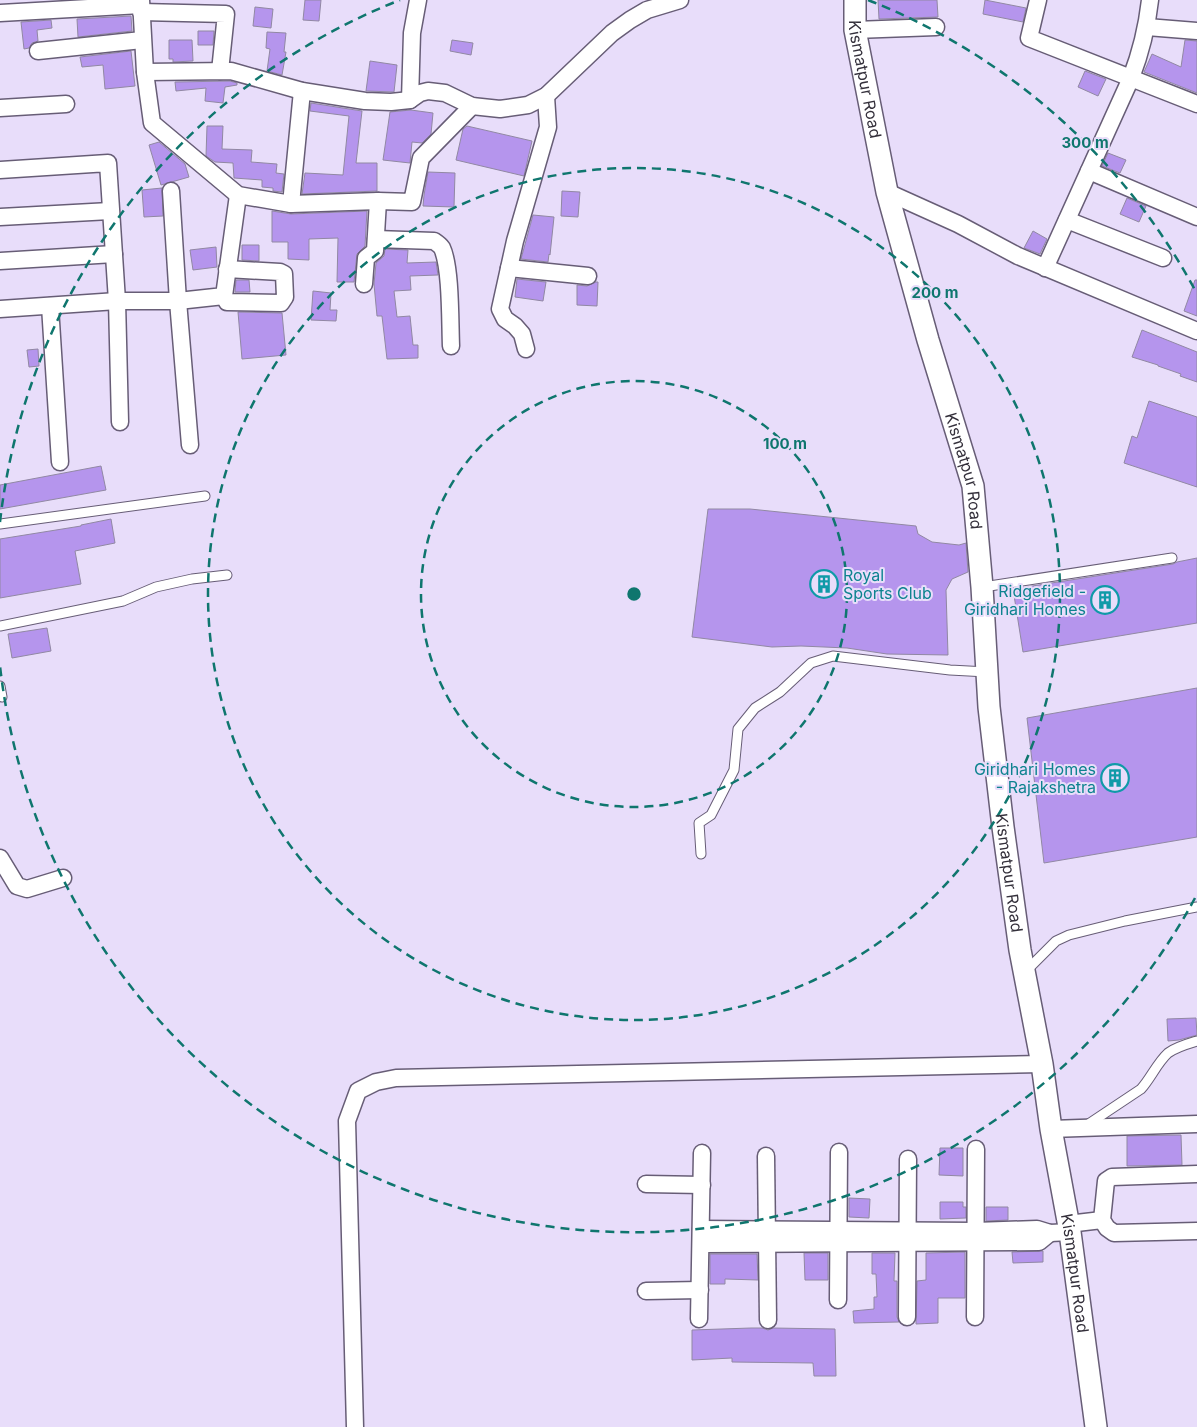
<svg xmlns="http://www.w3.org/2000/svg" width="1197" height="1427" font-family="Inter,sans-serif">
	<rect width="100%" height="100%" fill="#e8ddfa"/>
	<g fill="#b595ed" stroke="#9188a3">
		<path d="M305 0H321L319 21 303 20Z"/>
		<path d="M878 0H937L938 17 879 19Z"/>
		<path d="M985 0 1026 8 1023 22 983 14Z"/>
		<path d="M255 7 273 9 271 28 253 26Z"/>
		<path d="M131 16 132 31 78 37 77 19Z"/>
		<path d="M51 20 52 28 37 30 38 41 32 43 29 48 24 49 21 22Z"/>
		<path d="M198 31H214L213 45H198Z"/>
		<path d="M267 32 286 33 284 52H286L282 75 267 71 270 49 266 48Z"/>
		<path d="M169 40H192L193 61 173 62V59H169Z"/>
		<path d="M452 40 473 43 471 55 450 51Z"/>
		<path d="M1185 40 1197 41V93L1144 72 1152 54 1181 67Z"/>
		<path d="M131 51 135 86 105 89 103 65 82 67 80 57Z"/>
		<path d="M370 61 397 65 394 92 366 91Z"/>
		<path d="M1085 71 1106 79 1098 96 1078 87Z"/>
		<path d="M230 81 237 83V85L225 87 223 103 205 101 206 88 176 91 175 82Z"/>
		<path d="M311 103 362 111 356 163H377V191L302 194 305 173 343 175 349 116 310 111Z"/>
		<path d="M411 110 433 113 431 134 422 143 412 142 410 163 383 160 390 112Z"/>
		<path d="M207 126H223L222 149 252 150 251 162 277 164 276 173 284 174 282 192 273 191V188L262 187V180L234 178 233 163 215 162 206 156Z"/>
		<path d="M467 126 532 141 524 176 456 160 463 129Z"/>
		<path d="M159 142 185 164 189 177 161 185 149 145Z"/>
		<path d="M1108 153 1126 160 1120 173 1102 166Z"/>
		<path d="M428 172 455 173 454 207 423 206 424 195Z"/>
		<path d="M162 188 163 216 144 217 142 190Z"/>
		<path d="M562 191 580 192 578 217 561 216Z"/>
		<path d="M1127 198 1146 206 1139 222 1120 214Z"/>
		<path d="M272 211 291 214 367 211 365 246 357 254 354 282H337L338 238 309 239V260L288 259V242H272Z"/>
		<path d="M533 215 554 217 550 255 549 254 548 262 521 259Z"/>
		<path d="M1033 231 1047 239 1040 254 1024 248Z"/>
		<path d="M242 245H259V261L242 260Z"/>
		<path d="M216 247 217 267 193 270 190 250Z"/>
		<path d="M385 249 408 250 407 263 436 262 438 275 410 276 411 290 394 291 397 317 410 316 413 345H418V358L387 359 382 316H377L374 284 376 263 384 256Z"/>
		<path d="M517 279 546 282 543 301 515 297Z"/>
		<path d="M236 280H249L250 292H235Z"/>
		<path d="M1195 280H1197V316L1184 311Z"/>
		<path d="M596 282H598L597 306 577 305V285L587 286Z"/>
		<path d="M313 291 331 293 330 310H337L336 321 311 320Z"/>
		<path d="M238 312 282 313 286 355 242 359Z"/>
		<path d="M1142 330 1197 352V382L1180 376 1181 374 1158 366V365L1132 357Z"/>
		<path d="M38 349 39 366 29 367 27 350Z"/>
		<path d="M1149 401 1197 417V487L1124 463 1132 436 1137 438Z"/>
		<path d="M101 466 106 490 0 509V485Z"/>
		<path d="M708 509H750L916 526 918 534 932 542 959 545 966 543 968 572 952 579 946 590 948 655 887 654 847 648 801 646 772 647 692 637Z"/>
		<path d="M111 519 115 543 75 551 81 584 0 598V539L81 526V525Z"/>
		<path d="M1197 558V623L1023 652 1013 589 1173 564 1177 562Z"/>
		<path d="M47 628 51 651 12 658 8 634Z"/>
		<path d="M1197 688V837L1044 863 1027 718Z"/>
		<path d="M1196 1018 1197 1035 1179 1040 1168 1041 1167 1019Z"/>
		<path d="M1181 1135 1182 1165 1127 1166V1136Z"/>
		<path d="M940 1148H963V1176L939 1175Z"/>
		<path d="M849 1198 870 1199 869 1218 849 1217Z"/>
		<path d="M940 1202H963V1207H966V1218L940 1219Z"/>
		<path d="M986 1207H1008V1220L986 1221Z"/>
		<path d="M1043 1251V1262L1013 1263 1012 1252Z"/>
		<path d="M965 1252V1298H938V1323L916 1324 917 1281 926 1280V1253Z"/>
		<path d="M804 1253H828V1280H805Z"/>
		<path d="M872 1253H895L894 1281H897V1317L899 1322 854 1323 853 1311 874 1309V1297H877L876 1274H872Z"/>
		<path d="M710 1254H757L758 1280 725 1279V1284H710Z"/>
		<path d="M751 1328H762L768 1330 773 1328 835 1329 836 1376H814L813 1363 732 1362V1358L692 1360V1330Z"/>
	</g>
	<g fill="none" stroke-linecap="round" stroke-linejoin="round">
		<defs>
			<g id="service">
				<path d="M0 524 205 496"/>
				<path d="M983 587 1172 558"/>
				<path d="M0 626 123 601 156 587 192 579 227 575"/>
				<path d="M0 686 2 697"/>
				<path d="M701 854 699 823 711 815 734 770 738 729 755 708 780 692 811 663 833 656 950 670 987 672"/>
				<path d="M1026 971 1056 941 1069 935 1125 921 1197 907"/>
				<path d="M1087 1125 1141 1089C1151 1078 1157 1063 1168 1053 1176 1047 1187 1044 1197 1041"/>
			</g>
			<g id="minor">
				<path d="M141 0 145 72 152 123 238 195 291 204 378 201 412 202 421 158 472 106"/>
				<path d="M1038 0 1029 38 1197 104"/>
				<path d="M141 12 226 14 220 71"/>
				<path d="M0 13 141 5"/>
				<path d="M1147 27 1197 31"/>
				<path d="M855 30 936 27"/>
				<path d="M38 51 142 40"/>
				<path d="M145 72 231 71 302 91 365 101 391 102 410 100 420 93 428 91 445 93 472 106 500 109 528 105 546 96 612 33 630 20 647 10 680 0"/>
				<path d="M410 100 412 33 418 0"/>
				<path d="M0 108 66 104"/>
				<path d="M0 170 108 163 117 301 120 422"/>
				<path d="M1089 171 1197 217"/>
				<path d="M171 191 178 301 190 445"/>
				<path d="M887 192 958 224 1018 256 1197 331"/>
				<path d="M291 204 302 91"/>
				<path d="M0 217 110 211"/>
				<path d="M1067 220 1163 258"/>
				<path d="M376 239 434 241C437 243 440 245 442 248 451 267 450 322 451 346"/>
				<path d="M0 261 114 254"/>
				<path d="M509 268 588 276"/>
				<path d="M1045 268 1131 78C1141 52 1147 27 1150 0"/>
				<path d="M364 284 366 258 375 251 378 201"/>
				<path d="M224 296 227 302 281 303 285 297 284 274 280 272 227 269"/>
				<path d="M50 306 60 462"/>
				<path d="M0 309 117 301H178L224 296 238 195"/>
				<path d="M526 349 522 334 515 326 505 319 500 309 515 241 548 127 546 96"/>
				<path d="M0 858 17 886 27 889 63 878"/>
				<path d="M1051 1129 1197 1124"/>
				<path d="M766 1156 768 1320"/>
				<path d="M1197 1174 1112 1177 1106 1181 1102 1220 1107 1228 1114 1233 1197 1231"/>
				<path d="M646 1184 702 1185"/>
				<path d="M1068 1224 1102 1220"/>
				<path d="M701 1229 975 1231 1037 1229 1050 1233 1070 1232"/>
				<path d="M701 1244 1039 1242 1050 1233"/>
				<path d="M646 1291 700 1290"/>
				<path d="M838 1300 839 1152"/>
				<path d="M907 1317 908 1159"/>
				<path d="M975 1317 976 1149"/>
				<path d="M699 1319 702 1153"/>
				<path d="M355 1427 347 1121 358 1091 376 1082 396 1078 1042 1064"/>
			</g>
			<g id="tertiary">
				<path id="s1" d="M855 0V30L887 192 928 340 973 486 982 587 989 707 1003 827 1020 950 1042 1064 1051 1129 1070 1232 1096 1427"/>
			</g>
		</defs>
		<use href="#service" stroke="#675d76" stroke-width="11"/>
		<use href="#minor" stroke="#675d76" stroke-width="19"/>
		<use href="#tertiary" stroke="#675d76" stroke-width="24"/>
		<use href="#service" stroke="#fff" stroke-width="9"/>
		<use href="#minor" stroke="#fff" stroke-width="16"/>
		<use href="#tertiary" stroke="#fff" stroke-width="21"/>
	</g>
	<g fill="none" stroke="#0f766e" stroke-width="2.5" stroke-dasharray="9 6">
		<circle cx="634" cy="594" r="213"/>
		<circle cx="634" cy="594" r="426"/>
		<path d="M1195 898A638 638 0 0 1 0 666M0 522A638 638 0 0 1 400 0M868 0A638 638 0 0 1 1195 290"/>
	</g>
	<defs>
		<symbol id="building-ring" viewBox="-11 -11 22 22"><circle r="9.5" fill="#e8ddfa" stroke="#0f9aa8" stroke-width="1.5"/><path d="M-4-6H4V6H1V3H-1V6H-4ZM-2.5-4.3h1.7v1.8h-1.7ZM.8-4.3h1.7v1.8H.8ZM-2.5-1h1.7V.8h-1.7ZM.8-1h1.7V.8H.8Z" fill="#0f9aa8"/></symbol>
	</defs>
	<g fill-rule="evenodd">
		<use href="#building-ring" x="808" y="568" width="32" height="32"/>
		<use href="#building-ring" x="1089" y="584" width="32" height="32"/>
		<use href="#building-ring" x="1099" y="762" width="32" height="32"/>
	</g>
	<g text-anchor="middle" stroke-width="4" stroke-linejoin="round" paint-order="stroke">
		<g font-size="16" fill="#34303b" stroke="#e8ddfa">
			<text dy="6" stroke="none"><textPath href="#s1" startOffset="80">Kismatpur Road</textPath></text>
			<text dy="6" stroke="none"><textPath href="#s1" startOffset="485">Kismatpur Road</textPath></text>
			<text dy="6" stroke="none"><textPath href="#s1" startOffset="890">Kismatpur Road</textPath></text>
			<text dy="6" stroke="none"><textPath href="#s1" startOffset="1296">Kismatpur Road</textPath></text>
		</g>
		<g font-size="16" fill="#0d838f" stroke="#e8ddfa" text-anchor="end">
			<text x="843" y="581" text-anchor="start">Royal<tspan x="843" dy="18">Sports Club</tspan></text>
			<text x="1086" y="597">Ridgefield -<tspan x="1086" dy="18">Giridhari Homes</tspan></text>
			<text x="1096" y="775">Giridhari Homes<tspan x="1096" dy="18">- Rajakshetra</tspan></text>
		</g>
	</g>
	<circle cx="634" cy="594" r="8" fill="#0f766e" stroke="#e8ddfa" stroke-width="2.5"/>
	<g font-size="15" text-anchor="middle" font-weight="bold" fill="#0f766e" stroke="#e8ddfa" stroke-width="4" stroke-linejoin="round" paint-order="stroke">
		<text x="1085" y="148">300 m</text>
		<text x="935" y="298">200 m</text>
		<text x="785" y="449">100 m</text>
	</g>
</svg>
